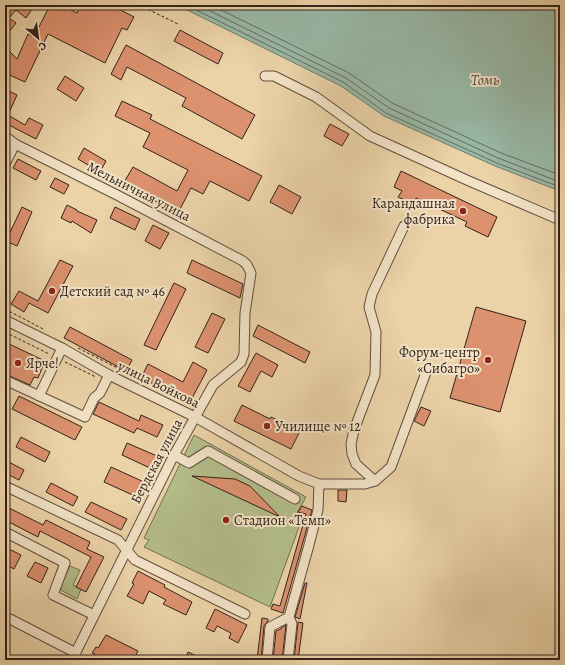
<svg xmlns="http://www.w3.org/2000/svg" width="565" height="665" font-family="Alegreya,serif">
	<rect width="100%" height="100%" fill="#ebd2a7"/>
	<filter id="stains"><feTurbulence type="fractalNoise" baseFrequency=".005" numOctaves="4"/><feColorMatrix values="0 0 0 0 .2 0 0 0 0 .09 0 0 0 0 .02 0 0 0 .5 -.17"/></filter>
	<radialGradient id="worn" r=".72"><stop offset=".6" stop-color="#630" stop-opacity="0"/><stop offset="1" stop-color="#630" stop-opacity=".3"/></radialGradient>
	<g fill="#b3bd8a" stroke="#727052">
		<path d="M194 435 306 497 297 513 299 527 270 607 144 547 149 540 144 538Z"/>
		<path d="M70 566 80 570 73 585 81 589 77 599 59 589Z"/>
	</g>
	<path fill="#98b8a6" stroke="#6f7c6e" d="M177 5H560V191L495 166 384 116 341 86Z"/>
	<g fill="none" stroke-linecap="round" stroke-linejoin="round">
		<g stroke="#656d60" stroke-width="1">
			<path d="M186 5 343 82 386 113 497 163 560 187"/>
			<path d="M198 5 346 78 389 108 498 158 560 182"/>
			<path d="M211 5 349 73 392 103 501 153 560 175"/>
		</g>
	</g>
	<g fill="#dc916f" stroke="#32221a">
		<path d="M5 5H35L26 18 16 10 9 18 16 23 5 37Z"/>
		<path d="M50 5H61L77 13 81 5H111L134 17 127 30 122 28 105 63 48 34 25 82 5 73V47L17 59 28 34 34 37Z"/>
		<path d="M180 30 223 53 218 64 174 41Z"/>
		<path d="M126 45 189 79 255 115 242 139 182 106 186 98 127 67 121 80 111 74Z"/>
		<path d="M65 76 84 88 76 101 57 89Z"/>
		<path d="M5 89 17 95 8 115 25 125 29 118 43 125 36 139 5 123Z"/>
		<path d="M122 101 152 115 150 119 262 176 249 201 210 181 203 194 191 188 178 213 123 184 133 167 177 191 188 170 143 147 150 133 115 116Z"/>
		<path d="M330 124 349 134 342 146 324 136Z"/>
		<path d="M84 148 106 161 100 172 78 159Z"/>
		<path d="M18 159 41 171 36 180 13 168Z"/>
		<path d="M401 171 497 217 488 237 465 226 467 222 416 198 413 204 398 197 402 191 394 187Z"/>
		<path d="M55 178 69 185 64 194 50 187Z"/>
		<path d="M279 185 301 197 292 214 270 202Z"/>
		<path d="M67 205 77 210V211L97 220 91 233 72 221 71 223 61 218Z"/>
		<path d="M22 207 32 212 17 246 6 241Z"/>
		<path d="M115 207 140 219 135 230 110 218Z"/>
		<path d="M153 225 169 233 160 249 145 241Z"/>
		<path d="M60 260 73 266 48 313 29 303 24 312 11 304 19 291 38 301Z"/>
		<path d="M192 260 243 284 240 298 187 273Z"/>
		<path d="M174 283 186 289 156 350 144 345Z"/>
		<path d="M476 307 526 321 500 412 450 398Z"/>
		<path d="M212 313 225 319 208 353 195 347Z"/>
		<path d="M258 325 310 352 305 363 253 336Z"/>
		<path d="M70 327 132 360 126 371 64 338Z"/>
		<path d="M5 342 45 361 38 378 34 377 30 385 5 374Z"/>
		<path d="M256 353 278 365 272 377 261 371 250 392 238 386Z"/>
		<path d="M193 362 207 370 190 402 141 378 148 364 183 382Z"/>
		<path d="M19 396 82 427 75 440 12 409Z"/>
		<path d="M99 402 139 421 141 415 163 425 157 437 137 428 134 433 93 414Z"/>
		<path d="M242 405 270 419 271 417 300 431 291 449 234 421Z"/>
		<path d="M421 407 431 411 424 426 414 421Z"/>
		<path d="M21 437 50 452 45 462 16 447Z"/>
		<path d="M127 443 157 456 152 469 122 455Z"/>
		<path d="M5 460 24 470 19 480 5 473Z"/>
		<path d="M111 467 144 482 137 497 104 482Z"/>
		<path d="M192 476 235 479 250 486 280 517Z"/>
		<path d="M51 483 78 497 73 506 46 492Z"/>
		<path d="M338 490H347L346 502 338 501Z"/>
		<path d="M91 502 127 519 121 530 85 512Z"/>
		<path d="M5 506 43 525 46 520 90 542 87 549 104 557 86 592 76 587 91 557 40 531 38 537 5 520Z"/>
		<path d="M302 506 312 510 283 613 271 609 273 604 280 606 306 514 298 512Z"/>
		<path d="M5 549 10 551 11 550 21 555 14 569 5 564Z"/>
		<path d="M35 562 48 568 41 583 27 576Z"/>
		<path d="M138 571 165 585 164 587 192 602 186 615 163 604 166 600 149 591 143 604 127 596 134 584 132 583Z"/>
		<path d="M305 583H307L300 619 295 617Z"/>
		<path d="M215 609 247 625 238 643 229 638 231 633 217 626 214 632 206 628Z"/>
		<path d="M262 618 268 619V621L264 626 261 660H257Z"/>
		<path d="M298 622 303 623 298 660H294Z"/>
		<path d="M286 625 282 660H273L276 631 281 629V628Z"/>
		<path d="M106 635 138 651 133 660H92L95 654 92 653 96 647 98 648Z"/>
		<path d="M188 652 205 660H185Z"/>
	</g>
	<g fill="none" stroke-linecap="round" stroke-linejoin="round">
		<defs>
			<g id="minor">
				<path d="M265 76H274L316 97 370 136 469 181 560 220"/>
				<path d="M5 136 15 144 117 195 243 261 247 265 251 273 245 313 244 354 241 362 213 385 174 455 72 660"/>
				<path d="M5 164 15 144"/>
				<path d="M5 320 62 348 109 375 195 417 299 476 319 484H365L375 481 391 467 428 367"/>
				<path d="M5 380 85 417 94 398 100 393 109 375"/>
				<path d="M39 396 62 348"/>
				<path d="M174 455 189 463 208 451 295 499"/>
				<path d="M375 481 356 464 352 454 351 444 354 430 375 375 376 332 369 307 372 294 404 226"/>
				<path d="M5 486 118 540 135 560 245 614"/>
				<path d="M5 532 65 563 53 595 94 615"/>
				<path d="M10 619 76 653"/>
				<path d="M267 660 270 627 289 617"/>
				<path d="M288 660 292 624 289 617 309 545 318 510 319 484"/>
			</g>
		</defs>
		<use href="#minor" stroke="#604e3d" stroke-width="11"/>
		<g stroke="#32221a" stroke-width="1" stroke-dasharray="3 2" stroke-linecap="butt">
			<path d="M139 5 178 24"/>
			<path d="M5 181 10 171"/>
			<path d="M5 309 43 329"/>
			<path d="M5 332 49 354"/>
			<path d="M78 348 193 406"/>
			<path d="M65 362 96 377"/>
		</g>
		<use href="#minor" stroke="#f2e2c6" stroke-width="9"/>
	</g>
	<g fill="#8f2418" stroke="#f2e2c6" stroke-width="1.5">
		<circle cx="463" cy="211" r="4"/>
		<circle cx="52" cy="291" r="4"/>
		<circle cx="488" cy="360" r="4"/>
		<circle cx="18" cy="363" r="4"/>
		<circle cx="267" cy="426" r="4"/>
		<circle cx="226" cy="520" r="4"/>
	</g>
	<g text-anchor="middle" stroke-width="4" stroke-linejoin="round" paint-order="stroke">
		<g font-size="14" fill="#32221a" stroke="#f2e2c6">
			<text transform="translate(139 191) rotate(27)" y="5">Мельничная улица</text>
			<text transform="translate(159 384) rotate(26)" y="5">улица Войкова</text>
			<text transform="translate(156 461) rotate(-62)" y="5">Бердская улица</text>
		</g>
		<g font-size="14" fill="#32221a" stroke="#f2e2c6" text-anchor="start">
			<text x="455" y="208" text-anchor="end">Карандашная<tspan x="455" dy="16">фабрика</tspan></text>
			<text x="60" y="296">Детский сад № 46</text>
			<text x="480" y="357" text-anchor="end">Форум-центр<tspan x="480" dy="16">«Сибагро»</tspan></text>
			<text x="26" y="368">Ярче!</text>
			<text x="275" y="431">Училище № 12</text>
			<text x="234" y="525">Стадион «Темп»</text>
		</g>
		<g font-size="15" font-style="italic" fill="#4c483d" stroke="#f2e2c6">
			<text x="485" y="85">Томь</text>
		</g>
	</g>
	<rect width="565" height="665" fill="none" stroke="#ebd2a7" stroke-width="20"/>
	<rect x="6" y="6" width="553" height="653" fill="none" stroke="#32221a" stroke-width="2"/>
	<rect x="10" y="10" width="545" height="645" fill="none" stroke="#32221a"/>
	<g transform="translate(38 38) rotate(151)" stroke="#f2e2c6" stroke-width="3" paint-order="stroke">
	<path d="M0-3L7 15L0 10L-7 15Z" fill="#32221a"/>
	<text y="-6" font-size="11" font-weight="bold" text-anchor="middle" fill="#32221a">С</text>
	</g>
	<rect width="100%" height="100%" filter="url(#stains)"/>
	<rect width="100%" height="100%" fill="url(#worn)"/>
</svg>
